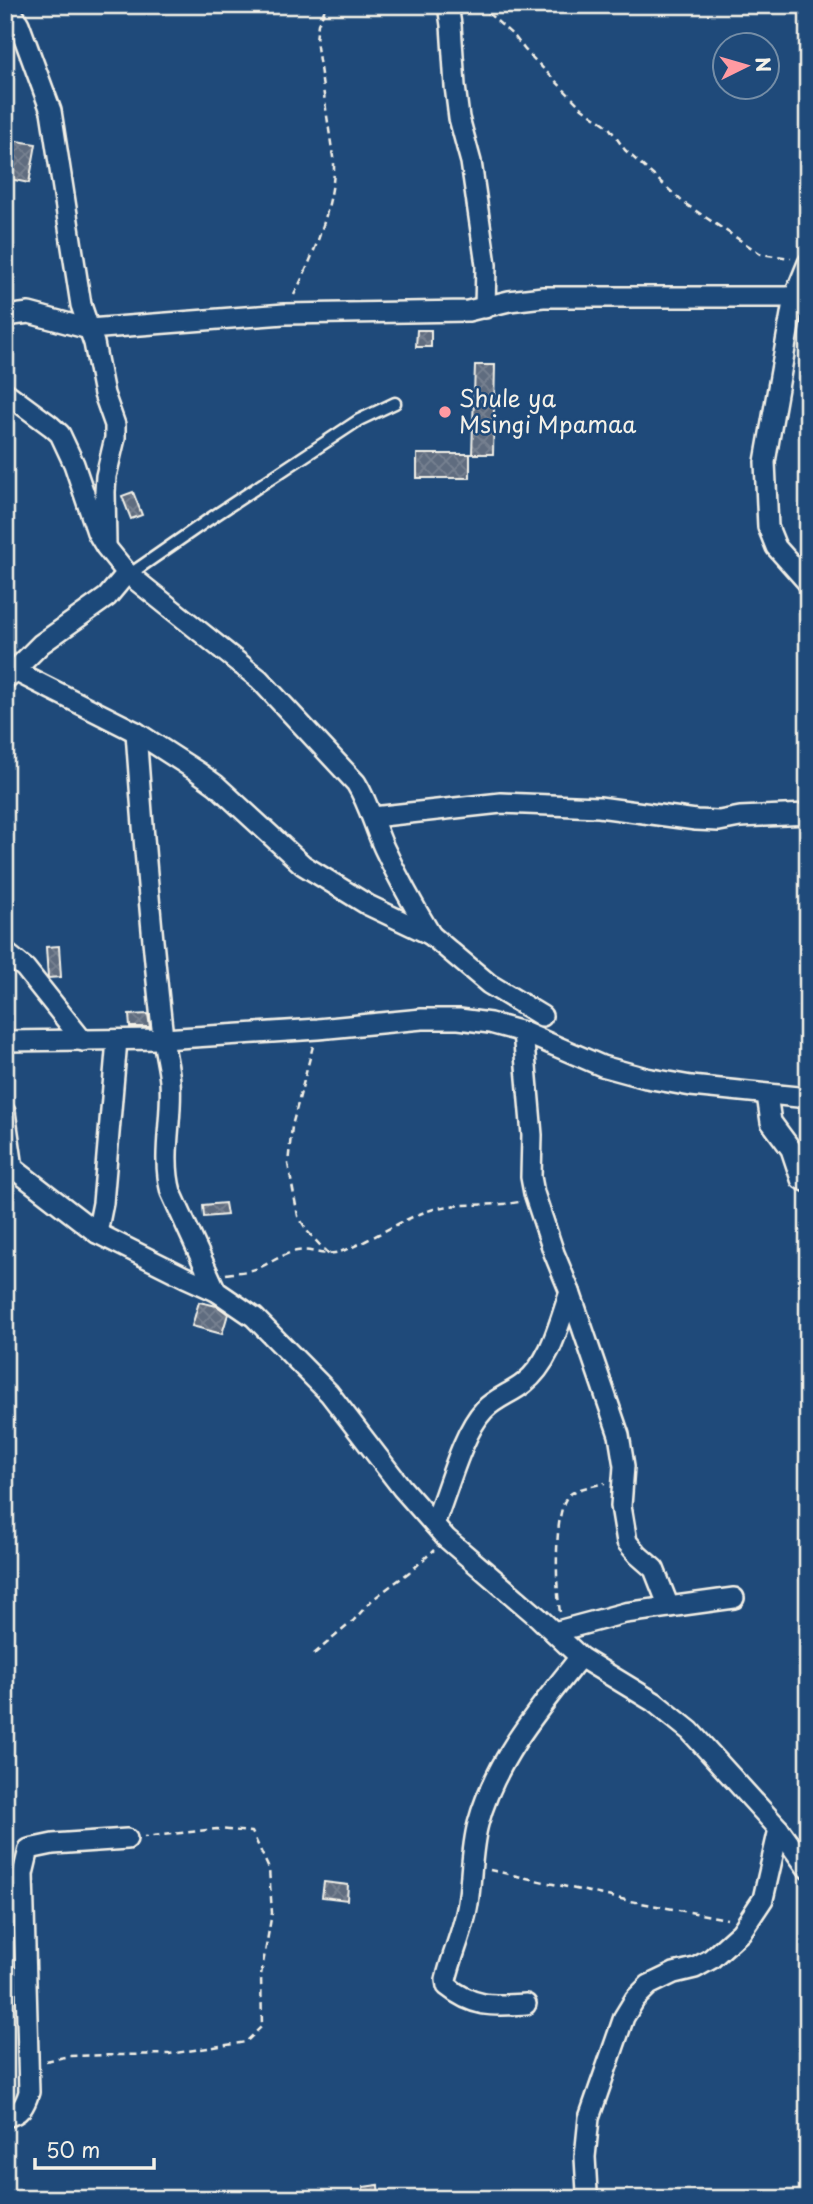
<svg xmlns="http://www.w3.org/2000/svg" width="813" height="2204" font-family="'Playpen Sans',sans-serif">
	<defs>
		<pattern id="building-cross-hatch" width="8" height="8" patternUnits="userSpaceOnUse" patternTransform="scale(1.75)"><rect width="8" height="8" fill="#5f6c7f"/><path d="M0 0l8 8M0 8l8-8" fill="none" stroke="#778191"/></pattern>
	</defs>
	<rect width="100%" height="100%" fill="#1f4a7a"/>
	<filter id="ink" filterUnits="userSpaceOnUse"><feTurbulence type="fractalNoise" baseFrequency=".0143" numOctaves="2"/><feDisplacementMap in="SourceGraphic" scale="14" xChannelSelector="R" yChannelSelector="G"/><feConvolveMatrix kernelMatrix="1 2 1 2 8 2 1 2 1" color-interpolation-filters="sRGB"/></filter>
	<g filter="url(#ink)">
		<g fill="url(#building-cross-hatch)" stroke="#f4f1e8" stroke-width="2">
			<path d="M11 140 36 144 29 183 5 178Z"/>
			<path d="M417 330H431V347H416Z"/>
			<path d="M475 365H495L493 454H472Z"/>
			<rect x="417" y="454" width="53" height="24"/>
			<path d="M133 492 142 515 131 519 122 496Z"/>
			<path d="M59 946 61 977 48 978 46 947Z"/>
			<path d="M148 1014 150 1027H130L129 1015Z"/>
			<path d="M225 1203 227 1215 204 1217 203 1205Z"/>
			<path d="M199 1302 217 1306 228 1314 222 1334 192 1326Z"/>
			<path d="M324 1882 348 1885 347 1900 322 1897Z"/>
			<path d="M378 2185 379 2199H364L363 2187Z"/>
		</g>
		<g fill="none" stroke-linecap="round" stroke-linejoin="round">
			<defs>
				<path id="lane" d="M130 574 208 520 359 420 395 403"/>
				<g id="street">
					<path d="M8 5 19 24 51 111 81 305 94 343 104 394 115 425V438L106 476 105 492 106 543"/>
					<path d="M448 5 451 25 455 86 459 118 471 162 486 265 485 308"/>
					<path d="M808 263 794 297 765 462 768 527 776 547 808 583"/>
					<path d="M5 316 29 313 89 329 284 314 468 311 509 301 543 297H794"/>
					<path d="M5 392 51 426 60 434 74 464 97 532 106 547 127 573 259 679 356 783C369 804 374 826 384 848 398 878 414 907 431 935"/>
					<path d="M5 666 136 732 198 772 216 785 303 865 368 905 431 935 489 984 542 1016"/>
					<path d="M6 679 41 644 107 597 127 573"/>
					<path d="M136 732C143 831 151 930 162 1028 163 1046 168 1063 170 1081 173 1118 161 1155 171 1192L216 1291"/>
					<path d="M373 817 501 803 599 807 696 820 719 821 740 817 808 814"/>
					<path d="M5 952 25 968 83 1041"/>
					<path d="M523 1032 532 1135 531 1177 534 1193 554 1253 570 1292 619 1435 624 1466 621 1506 627 1542 638 1555 654 1569 669 1607"/>
					<path d="M5 1041 163 1039 318 1029 422 1019H459L490 1023 523 1032 602 1066 646 1078 691 1086 808 1098"/>
					<path d="M767 1095 771 1122 791 1149 801 1179 808 1182"/>
					<path d="M5 1112 13 1168 97 1233 185 1277 216 1291 254 1317 329 1393 402 1488 446 1538 539 1618 580 1657 654 1702 690 1731 779 1829 808 1869"/>
					<path d="M97 1233 103 1203 117 1040"/>
					<path d="M434 1524C447 1493 462 1433 484 1410 495 1398 512 1393 524 1383 551 1362 559 1323 570 1292"/>
					<path d="M554 1632 625 1613 734 1598"/>
					<path d="M526 2004C493 2006 474 2008 447 1986L446 1980C452 1954 464 1930 468 1903 472 1877 471 1850 478 1824 495 1760 540 1707 580 1657"/>
					<path d="M5 2117C21 2114 25 2105 29 2092L23 1874 29 1849 53 1844 127 1839"/>
					<path d="M586 2199 587 2192 585 2157 589 2118 624 2017 635 1999 649 1985 674 1973 695 1968 711 1959 741 1932 763 1899 779 1829"/>
				</g>
			</defs>
			<use href="#lane" stroke="#f4f1e8" stroke-width="15"/>
			<use href="#street" stroke="#f4f1e8" stroke-width="24"/>
			<g stroke="#f4f1e8" stroke-width="2.5" stroke-dasharray="7 5" stroke-linecap="butt">
				<path d="M479 5 515 37 525 50 582 108 608 126 625 150 684 203 761 254 791 258"/>
				<path d="M294 295C312 260 335 203 334 164L316 40 318 24 327 5"/>
				<path d="M313 1046 292 1126 288 1164 298 1216 308 1232 329 1255"/>
				<path d="M226 1274C237 1272 248 1272 258 1268 271 1263 284 1253 297 1251 314 1248 323 1259 345 1250 377 1238 405 1216 438 1208 465 1202 492 1207 519 1202"/>
				<path d="M560 1612C556 1590 553 1509 569 1495 577 1488 594 1486 605 1483"/>
				<path d="M314 1654 353 1621 372 1600 412 1570 434 1550"/>
				<path d="M490 1870 630 1901 727 1919"/>
				<path d="M46 2061 69 2056 169 2054 246 2042 262 2026 261 1975 272 1913 269 1869 252 1832 217 1829 144 1837"/>
			</g>
			<use href="#lane" stroke="#1f4a7a" stroke-width="10"/>
			<use href="#street" stroke="#1f4a7a" stroke-width="19"/>
		</g>
	</g>
	<circle fill="#ff9aa2" stroke="#1f4a7a" stroke-width="2.5" cx="445" cy="412" r="7"/>
	<g text-anchor="middle" stroke-width="5" stroke-linejoin="round" paint-order="stroke">
		<g font-size="23" fill="#f4f1e8" stroke="#1f4a7a" text-anchor="start">
			<text x="459" y="407">Shule ya<tspan x="459" dy="26">Msingi Mpamaa</tspan></text>
		</g>
	</g>
	<rect width="813" height="2204" fill="none" stroke="#1f4a7a" stroke-width="28"/>
	<rect x="14" y="14" width="785" height="2176" fill="none" stroke="#f4f1e8" stroke-width="2.5" filter="url(#ink)"/>
	<g transform="translate(746 66) rotate(85)"><circle r="33" fill="#1f4a7a" stroke="#748da6" stroke-width="2"/>
	<path d="M0-5L12 26L0 18L-12 26Z" fill="#ff9aa2"/>
	<text y="-10" font-size="19" font-weight="bold" text-anchor="middle" fill="#f4f1e8">N</text>
	</g>
	<path d="M35 2158v10h119v-10" fill="none" stroke="#f4f1e8" stroke-width="3.5"/>
	<text x="46" y="2158" font-size="21" fill="#f4f1e8" stroke="#1f4a7a" stroke-width="5" paint-order="stroke">50 m</text>
</svg>
